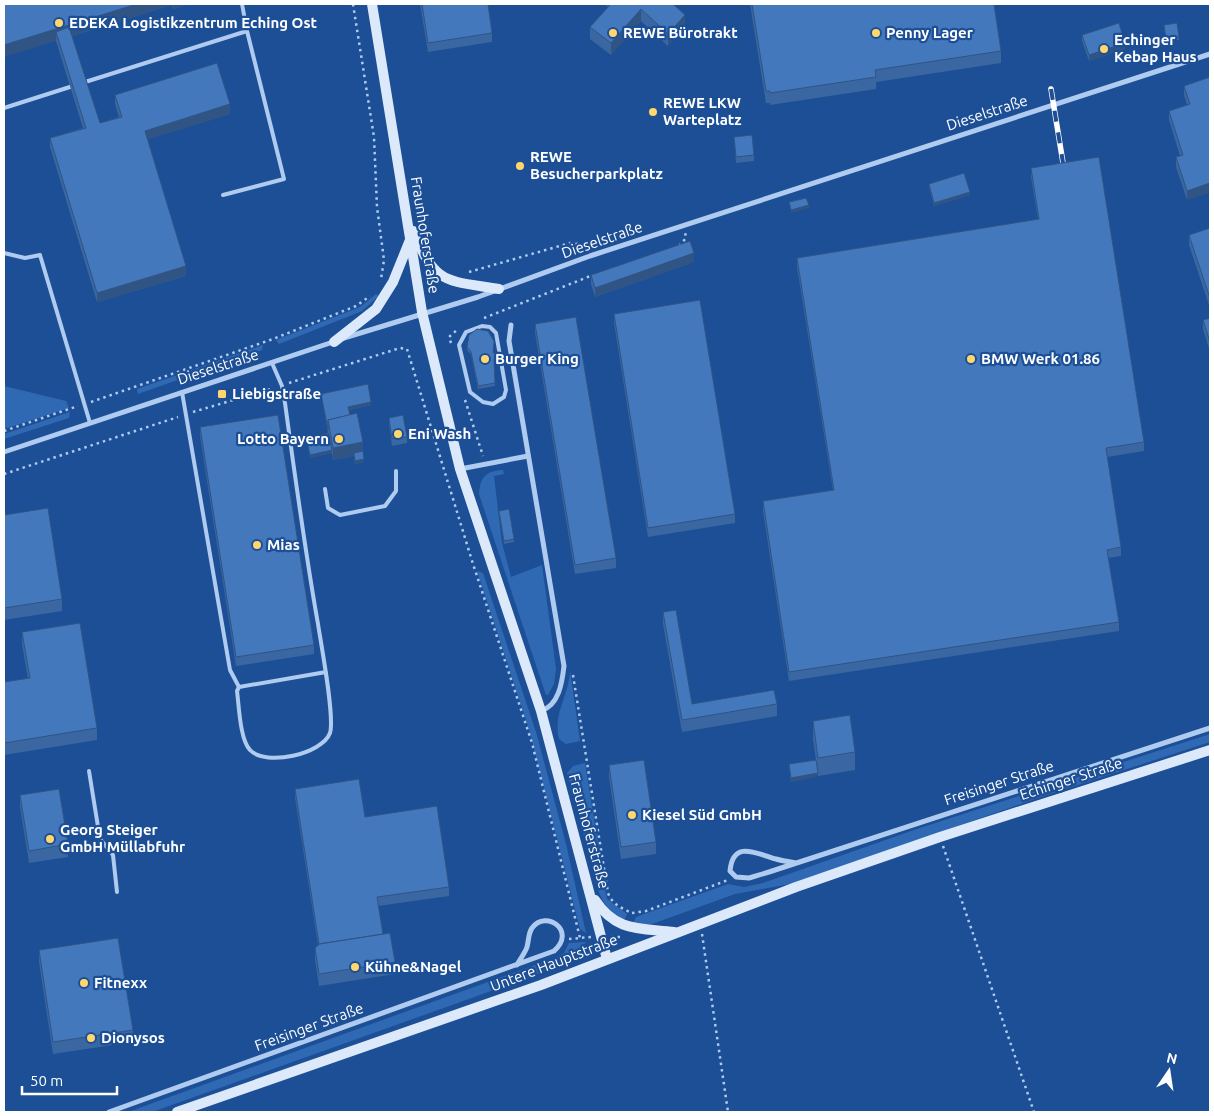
<svg xmlns="http://www.w3.org/2000/svg" width="1214" height="1116" font-family="Ubuntu,sans-serif">
	<rect width="100%" height="100%" fill="#1c4f95"/>
	<g fill="#3069b3">
		<path d="M376 294 379 296 362 311 279 344 276 340 360 307Z"/>
		<path d="M263 345 262 350 138 394 137 389Z"/>
		<path d="M4 386 66 401 69 408 4 429Z"/>
		<path d="M70 412 69 418 4 439V434Z"/>
		<path d="M503 470 504 474 494 476 502 543 511 577 542 565 556 669 554 684 548 695H546L479 494C480 477 486 471 503 470Z"/>
		<path d="M477 571 483 573 536 732 566 844 586 933 580 929 529 729Z"/>
		<path d="M570 670 580 741 566 744 559 739C553 711 569 697 570 670Z"/>
		<path d="M1210 734V742L1038 798 790 884 735 894 652 924H633L636 917 728 884 744 887 763 883 914 830Z"/>
		<path d="M585 763 601 863 594 864 591 861 567 773 573 766Z"/>
		<path d="M602 876 607 899 627 914 624 921C605 908 601 901 595 879Z"/>
		<path d="M586 942 571 960 525 979 152 1112H128L557 957 564 953 569 943Z"/>
	</g>
	<g fill="none" stroke-linecap="round" stroke-linejoin="round">
		<g stroke="#afcbef" stroke-width="2.5" stroke-dasharray="2.5 4" stroke-linecap="butt">
			<path d="M353 4 374 137 377 207 384 260 381 279"/>
			<path d="M679 246 686 238 685 232"/>
			<path d="M469 272 570 243 587 245 601 242"/>
			<path d="M484 318 593 275"/>
			<path d="M451 343 449 337 458 329"/>
			<path d="M289 383 400 348 407 349 473 564 532 743 580 938"/>
			<path d="M465 400 483 456"/>
			<path d="M91 402 273 339 356 306 370 296"/>
			<path d="M193 412 274 388"/>
			<path d="M4 431 78 406"/>
			<path d="M4 474 178 417"/>
			<path d="M573 675 608 893C612 904 621 908 632 913"/>
			<path d="M943 846 1034 1112"/>
			<path d="M632 913 646 911 728 880"/>
			<path d="M702 934 728 1112"/>
			<path d="M611 937H623"/>
			<path d="M569 939 591 937"/>
		</g>
		<g stroke="#afcbef" stroke-width="4">
			<path d="M82 83 247 31 242 4"/>
			<path d="M4 108 73 86"/>
			<path d="M223 195 284 179 247 31"/>
			<path d="M4 253 25 258 40 255 90 423"/>
			<path d="M482 326 490 327 496 333 506 390 504 397 493 404 483 402 470 392 459 345 466 332Z"/>
			<path d="M272 363 282 386 285 403C295 477 305 551 318 624 321 644 335 717 330 733 322 754 266 767 250 750 240 740 239 706 237 691L239 687 326 672"/>
			<path d="M182 392 230 670 239 687"/>
			<path d="M325 489 328 508 340 515 385 506 396 491V471"/>
			<path d="M89 771 100 839 113 855 117 892"/>
		</g>
		<g stroke="#afcbef" stroke-width="5">
			<path d="M511 325 509 341 564 666C562 683 559 705 541 711"/>
			<path d="M344 338 478 297 590 256 1210 54"/>
			<path d="M4 452 336 341"/>
			<path d="M460 469 528 456"/>
			<path d="M796 863C790 862 783 861 776 859 757 854 733 839 730 871L736 877 749 878 769 872 1210 728"/>
			<path d="M109 1112 554 951C577 931 546 909 532 928 528 934 529 940 527 947 525 953 520 959 517 965"/>
		</g>
		<g stroke="#dce9fb" stroke-width="10">
			<path d="M372 4 422 312 460 469 541 711 607 959"/>
			<path d="M413 231C436 285 444 280 499 289"/>
			<path d="M334 342 376 309 393 282 410 240"/>
			<path d="M595 900C616 932 639 928 674 932"/>
			<path d="M177 1112 541 985 796 887 940 837 1210 750"/>
		</g>
		<defs>
			<path id="rail" d="M1051 89 1064 169"/>
		</defs>
		<use href="#rail" stroke="#fff" stroke-width="5.5"/>
		<use href="#rail" stroke="#1c4f95" stroke-width="4" stroke-dasharray="11" stroke-linecap="butt"/>
	</g>
	<g fill="#3a67a2">
		<path d="M4 4H190L173 9 172 5 72 36 100 123 119 117 115 104V95L230 114 148 139 186 276 97 302 50 147V138L83 128 56 41Z"/>
		<path d="M420 4H488L492 33V42L428 52Z"/>
		<path d="M604 4H673L685 27 668 46 641 21 611 55 590 39V27L608 7Z"/>
		<path d="M750 4H994L1001 51V63L876 82V89L770 105V103H766Z"/>
		<path d="M1164 25 1179 37V40L1166 42Z"/>
		<path d="M1082 35 1125 49 1089 61 1082 41Z"/>
		<path d="M1210 77 1187 200 1176 167V157L1180 156 1169 120V111L1187 105 1184 95V86Z"/>
		<path d="M734 137 754 155V161L736 163Z"/>
		<path d="M1031 168 1144 442V451L1107 457 1121 547V556L1108 558 1119 622V631L789 681 763 511V501L833 490 797 267V258L1038 219 1031 177Z"/>
		<path d="M929 184 970 195 934 206 929 187Z"/>
		<path d="M1210 228V308L1189 245V235Z"/>
		<path d="M694 262 595 297 591 284V275Z"/>
		<path d="M614 314 735 514V523L648 537 614 323Z"/>
		<path d="M1210 318V352L1203 329V320Z"/>
		<path d="M535 324 616 558V568L575 574 535 333Z"/>
		<path d="M467 347 493 353 499 359V362H494L495 386 478 389 471 355 467 350Z"/>
		<path d="M321 394 371 405 349 410 350 415 363 451 364 462 355 464 354 456 333 460 332 453 310 458 306 437 328 433Z"/>
		<path d="M389 418 407 437V443L392 446 389 424Z"/>
		<path d="M200 427 314 645V654L236 666 200 436Z"/>
		<path d="M499 511 514 539V542L504 544Z"/>
		<path d="M4 515 62 599V611L4 620Z"/>
		<path d="M663 612 692 704H777V716L682 732 663 624Z"/>
		<path d="M22 632 97 728V740L4 755V682L28 679 22 644Z"/>
		<path d="M813 721 855 752V770L818 776 791 782 789 764 816 761 813 739Z"/>
		<path d="M609 765 656 842V854L621 859 609 777Z"/>
		<path d="M295 789 365 817 449 887V896L378 906 383 934 395 962V974L319 986 315 960V948L318 945 295 798Z"/>
		<path d="M20 795 68 844V857L29 863 20 807Z"/>
		<path d="M39 950 133 1030V1042L53 1054 39 962Z"/>
	</g>
	<g fill="#305484">
		<path d="M137 4H172V5L58 40 56 32V41L4 57V45Z"/>
		<path d="M173 4H190L173 9Z"/>
		<path d="M641 9V21L611 55V43Z"/>
		<path d="M685 15V27L668 46V34Z"/>
		<path d="M1125 43V49L1089 61V55Z"/>
		<path d="M230 104V114L145 140V131Z"/>
		<path d="M1210 183V193L1187 200V191Z"/>
		<path d="M970 192V195L934 206V203Z"/>
		<path d="M809 205V208L791 213V210Z"/>
		<path d="M694 253V262L595 297V288Z"/>
		<path d="M186 266V276L97 302V293Z"/>
		<path d="M371 402V405L348 410V407Z"/>
		<path d="M363 442V454L354 453V456L333 460V448Z"/>
		<path d="M332 450V453L310 458V455Z"/>
		<path d="M364 459V462L355 464V461Z"/>
		<path d="M818 773V776L791 782V778Z"/>
	</g>
	<g fill="#4478bc" stroke="#305484">
		<path d="M4 4H137L4 45Z"/>
		<path d="M422 4H488L492 33 428 43Z"/>
		<path d="M611 4H673L685 15 668 34 641 9 611 43 590 27Z"/>
		<path d="M752 4H994L1001 51 875 70 876 77 770 93V91H766Z"/>
		<path d="M1119 23 1125 43 1089 55 1082 35Z"/>
		<path d="M1177 23 1179 37 1166 39 1164 25Z"/>
		<path d="M69 27 100 123 122 117 115 95 217 63 230 104 145 131 186 266 97 293 50 138 86 128 56 32Z"/>
		<path d="M1210 77V183L1187 191 1176 157 1183 155 1169 111 1190 104 1184 86Z"/>
		<path d="M752 135 754 155 736 157 734 137Z"/>
		<path d="M1099 157 1144 442 1106 448 1121 547 1107 550 1119 622 789 672 763 501 834 490 797 258 1039 219 1031 168Z"/>
		<path d="M964 173 970 192 934 203 929 184Z"/>
		<path d="M806 198 809 205 791 210 789 202Z"/>
		<path d="M1210 228V298L1189 235Z"/>
		<path d="M690 241 694 253 595 288 591 275Z"/>
		<path d="M700 300 735 514 648 528 614 314Z"/>
		<path d="M576 317 616 558 575 565 535 324Z"/>
		<path d="M1210 318V342L1203 320Z"/>
		<path d="M477 329 488 331 494 341 493 353 498 352 499 359H494L495 383 478 386 471 352 467 347 469 335Z"/>
		<path d="M368 384 371 402 348 407 350 415 328 420V429L321 394Z"/>
		<path d="M357 413 363 442 333 448 328 420Z"/>
		<path d="M278 415 314 645 236 657 200 427Z"/>
		<path d="M403 415 407 437 392 439 389 418Z"/>
		<path d="M328 433 332 450 310 455 306 437Z"/>
		<path d="M363 451 364 459 355 461 354 453Z"/>
		<path d="M48 508 62 599 4 608V515Z"/>
		<path d="M509 509 514 539 504 541 499 511Z"/>
		<path d="M676 610 692 704 774 690 777 704 682 720 663 612Z"/>
		<path d="M80 623 97 728 4 743V682L30 678 22 632Z"/>
		<path d="M850 715 855 752 818 758 813 721Z"/>
		<path d="M644 760 656 842 621 847 609 765Z"/>
		<path d="M816 760 818 773 791 778 789 764Z"/>
		<path d="M359 779 365 817 437 806 449 887 377 897 383 934 319 944 295 789Z"/>
		<path d="M59 789 68 844 29 851 20 795Z"/>
		<path d="M390 933 395 962 319 974 315 948 320 944Z"/>
		<path d="M118 938 133 1030 53 1042 39 950Z"/>
	</g>
	<g fill="#ffd76d" stroke="#1c4f95" stroke-width="2">
		<circle cx="59" cy="23" r="5"/>
		<circle cx="613" cy="33" r="5"/>
		<circle cx="876" cy="33" r="5"/>
		<circle cx="1104" cy="49" r="5"/>
		<circle cx="653" cy="112" r="5"/>
		<circle cx="520" cy="166" r="5"/>
		<circle cx="485" cy="359" r="5"/>
		<circle cx="971" cy="359" r="5"/>
		<rect x="217" y="389" width="10" height="10" rx="2.5"/>
		<circle cx="398" cy="434" r="5"/>
		<circle cx="339" cy="439" r="5"/>
		<circle cx="257" cy="545" r="5"/>
		<circle cx="632" cy="815" r="5"/>
		<circle cx="50" cy="839" r="5"/>
		<circle cx="355" cy="967" r="5"/>
		<circle cx="84" cy="983" r="5"/>
		<circle cx="91" cy="1038" r="5"/>
	</g>
	<g text-anchor="middle" stroke-width="4.5" stroke-linejoin="round" paint-order="stroke">
		<g font-size="15" font-weight="bold" fill="#fff" stroke="#1c4f95" text-anchor="start">
			<text x="69" y="28">EDEKA Logistikzentrum Eching Ost</text>
			<text x="623" y="38">REWE Bürotrakt</text>
			<text x="886" y="38">Penny Lager</text>
			<text x="1114" y="45">Echinger<tspan x="1114" dy="17">Kebap Haus</tspan></text>
			<text x="663" y="108">REWE LKW<tspan x="663" dy="17">Warteplatz</tspan></text>
			<text x="530" y="162">REWE<tspan x="530" dy="17">Besucherparkplatz</tspan></text>
			<text x="495" y="364">Burger King</text>
			<text x="981" y="364">BMW Werk 01.86</text>
			<text x="232" y="399">Liebigstraße</text>
			<text x="408" y="439">Eni Wash</text>
			<text x="329" y="444" text-anchor="end">Lotto Bayern</text>
			<text x="267" y="550">Mias</text>
			<text x="642" y="820">Kiesel Süd GmbH</text>
			<text x="60" y="835">Georg Steiger<tspan x="60" dy="17">GmbH Müllabfuhr</tspan></text>
			<text x="365" y="972">Kühne&amp;Nagel</text>
			<text x="94" y="988">Fitnexx</text>
			<text x="101" y="1043">Dionysos</text>
		</g>
		<g font-size="15" fill="#fff" stroke="#1c4f95">
			<text transform="translate(987 113) rotate(-18)" y="5">Dieselstraße</text>
			<text transform="translate(425 235) rotate(81)" y="5">Fraunhoferstraße</text>
			<text transform="translate(602 240) rotate(-19)" y="5">Dieselstraße</text>
			<text transform="translate(218 367) rotate(-18)" y="5">Dieselstraße</text>
			<text transform="translate(1071 779) rotate(-18)" y="5">Echinger Straße</text>
			<text transform="translate(999 783) rotate(-18)" y="5">Freisinger Straße</text>
			<text transform="translate(589 831) rotate(75)" y="5">Fraunhoferstraße</text>
			<text transform="translate(554 963) rotate(-21)" y="5">Untere Hauptstraße</text>
			<text transform="translate(309 1027) rotate(-20)" y="5">Freisinger Straße</text>
		</g>
	</g>
	<rect width="1214" height="1116" fill="none" stroke="#ffffff" stroke-width="10"/>
	<g transform="translate(1169 1071) rotate(13)" stroke="#1c4f95" stroke-width="4" paint-order="stroke">
	<path d="M0-4L9 19L0 12L-9 19Z" fill="#ffffff"/>
	<text y="-8" font-size="14" font-weight="bold" text-anchor="middle" fill="#ffffff">N</text>
	</g>
	<path d="M22 1086v8h95v-8" fill="none" stroke="#ffffff" stroke-width="2.5"/>
	<text x="30" y="1086" font-size="15" fill="#ffffff" stroke="#1c4f95" stroke-width="4" paint-order="stroke">50 m</text>
</svg>
